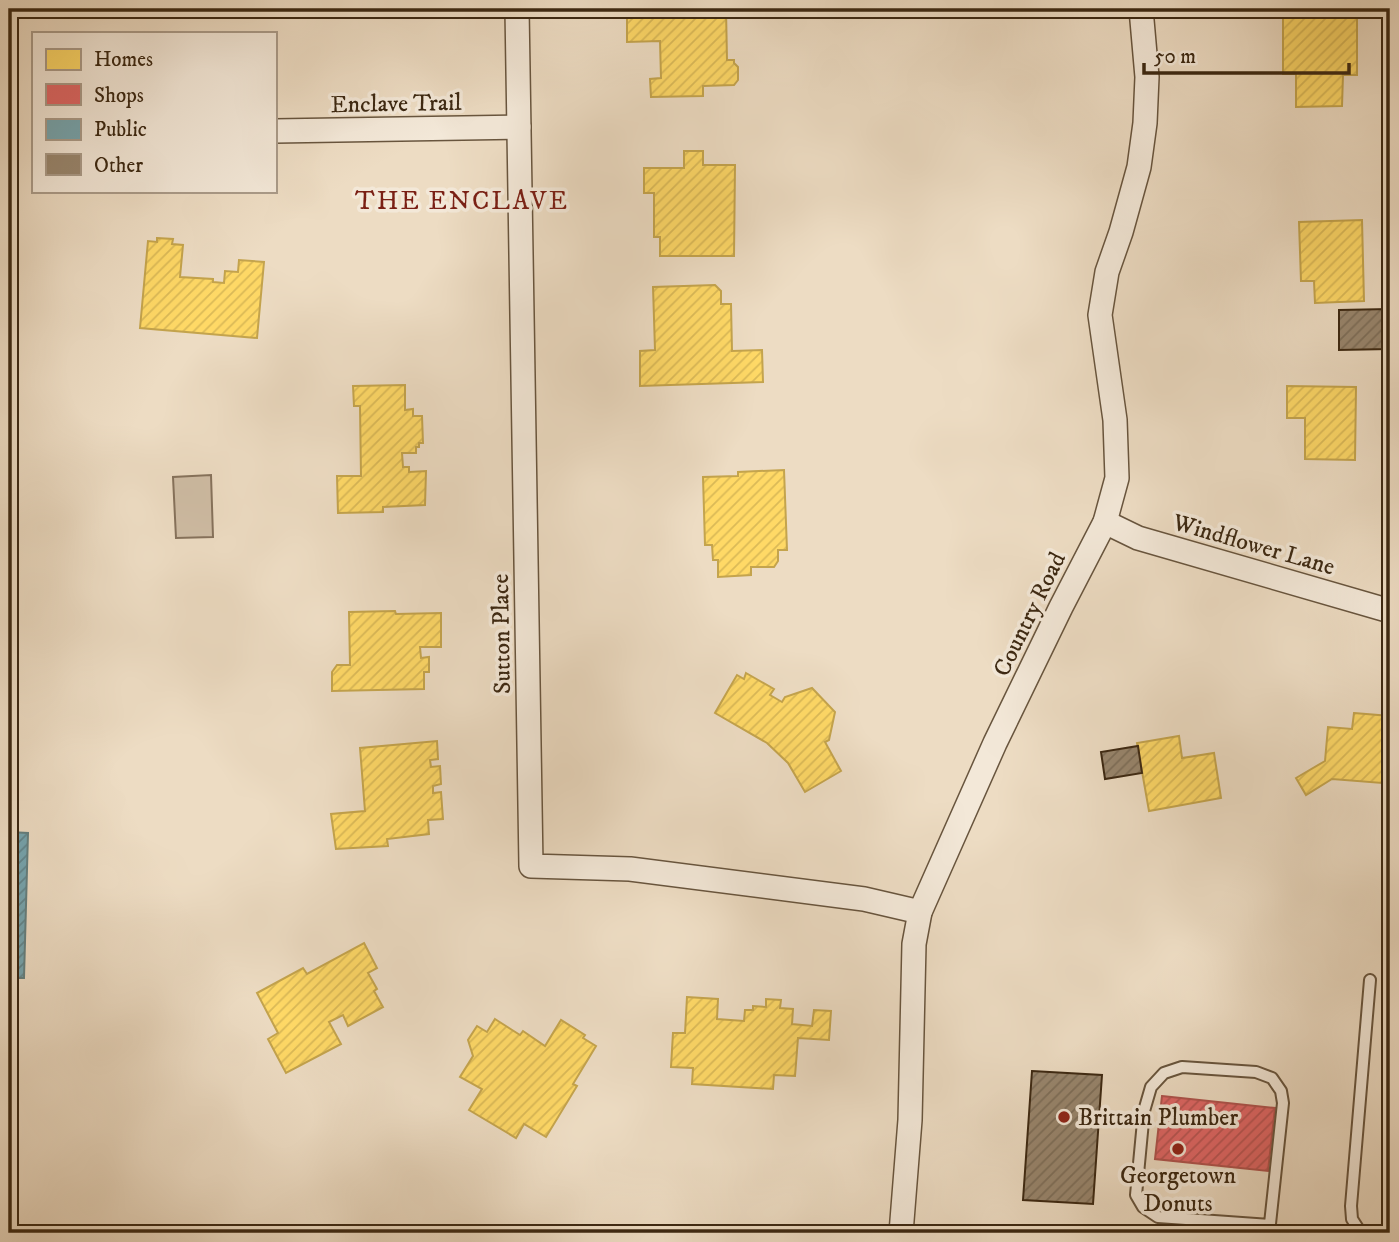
<svg xmlns="http://www.w3.org/2000/svg" width="1399" height="1242" font-family="'IM FELL DW Pica',serif">
	<defs>
		<pattern id="homes-hatch" width="6" height="6" patternUnits="userSpaceOnUse" patternTransform="scale(1.75)"><rect width="6" height="6" fill="#ffd966"/><path d="M-1 1l2-2M0 6l6-6M5 7l2-2" fill="none" stroke="#dbba57"/></pattern>
		<pattern id="shops-hatch" width="6" height="6" patternUnits="userSpaceOnUse" patternTransform="scale(1.75)"><rect width="6" height="6" fill="#e06666"/><path d="M-1 1l2-2M0 6l6-6M5 7l2-2" fill="none" stroke="#b75453"/></pattern>
		<pattern id="public-hatch" width="6" height="6" patternUnits="userSpaceOnUse" patternTransform="scale(1.75)"><rect width="6" height="6" fill="#76a5af"/><path d="M-1 1l2-2M0 6l6-6M5 7l2-2" fill="none" stroke="#62868d"/></pattern>
		<pattern id="building-hatch" width="6" height="6" patternUnits="userSpaceOnUse" patternTransform="scale(1.75)"><rect width="6" height="6" fill="#98866e"/><path d="M-1 1l2-2M0 6l6-6M5 7l2-2" fill="none" stroke="#7d6e59"/></pattern>
	</defs>
	<rect width="100%" height="100%" fill="#eddcc3"/>
	<filter id="stains"><feTurbulence type="fractalNoise" baseFrequency=".00286" numOctaves="4"/><feColorMatrix values="0 0 0 0 .2 0 0 0 0 .09 0 0 0 0 .02 0 0 0 .5 -.17"/></filter>
	<radialGradient id="worn" r=".72"><stop offset=".6" stop-color="#630" stop-opacity="0"/><stop offset="1" stop-color="#630" stop-opacity=".3"/></radialGradient>
	<path fill="#cfbda5" stroke="#86725c" stroke-width="2" d="M211 475 213 537 176 538 173 477Z"/>
	<g fill="url(#homes-hatch)" stroke="#c4a44d" stroke-width="2">
		<path d="M726 9 727 60H734V63L738 67V80L734 85 703 86V96L651 97 650 79 661 78 660 41 627 42V11Z"/>
		<path d="M1283 9H1357V75H1343L1342 106 1296 107V74H1283Z"/>
		<path d="M684 151H703V165H735L734 256H660V237H654V193H644V168H684Z"/>
		<path d="M1362 220 1364 301 1315 303 1314 281H1301L1299 222Z"/>
		<path d="M157 238 173 239 172 244 183 245 180 277 213 279V282L224 283 225 271 238 272 239 260 264 262 257 338 140 328 148 241 157 242Z"/>
		<path d="M715 285 721 291V304H731L732 351 762 350 763 382 640 386V351L655 350 653 287Z"/>
		<path d="M405 385V410L413 409V416H422L423 443H419V447H416V453H402L403 467H409V472L426 471 425 505 383 507V512L338 513 337 476H361L360 406H354L353 386Z"/>
		<path d="M1287 386 1356 387 1355 460 1305 459V418H1287Z"/>
		<path d="M784 470 787 550H778V561L774 567H751V575L718 577V560H713L712 545H705L703 477 738 476V472Z"/>
		<path d="M395 611 396 614 441 613V647H420L421 658 429 657V672H424V689L332 691V672L337 665H350L349 612Z"/>
		<path d="M746 673 774 689 770 695 782 702 785 697 812 688 835 712 829 740 825 742 841 771 805 792 788 763 767 743 715 713 737 675 744 679Z"/>
		<path d="M1354 713 1390 716V779H1382V783L1332 779 1306 795 1296 778 1325 761 1328 727 1352 729Z"/>
		<path d="M1179 736 1182 758 1214 753 1221 798 1149 811 1137 743Z"/>
		<path d="M437 741 438 759 430 760 431 767 440 766 441 784 433 786V793L441 792 443 819 428 820 429 834 387 839 388 846 336 849 331 814 365 811 360 748Z"/>
		<path d="M364 943 377 968 368 973 377 989 374 991 383 1007 348 1026 343 1015 329 1022 341 1044 286 1073 268 1039 278 1033 257 993 303 968 307 974Z"/>
		<path d="M687 997 718 999 717 1019 744 1021 745 1010H753V1006L766 1007V999L781 1000 780 1008 793 1009 792 1024 812 1026 814 1010 831 1011 829 1040 798 1038 795 1076 774 1075 773 1089 692 1084 693 1068 671 1067 673 1033H685Z"/>
		<path d="M495 1019 520 1035 523 1031 545 1046 561 1020 585 1035 583 1038 596 1046 573 1084 577 1086 546 1137 524 1124 516 1138 469 1110 482 1089 460 1077 473 1056 468 1040 477 1026 487 1032Z"/>
	</g>
	<path fill="url(#shops-hatch)" stroke="#af534d" stroke-width="2" d="M1162 1096 1275 1108 1268 1171 1155 1159Z"/>
	<path fill="url(#public-hatch)" stroke="#658080" stroke-width="2" d="M9 832 28 833 24 978H9Z"/>
	<g fill="url(#building-hatch)" stroke="#3c2812" stroke-width="2">
		<path d="M1389 309V349L1339 350V310Z"/>
		<path d="M1138 746 1142 773 1105 779 1101 752Z"/>
		<path d="M1032 1071 1102 1075 1093 1204 1023 1200Z"/>
	</g>
	<g fill="none" stroke-linecap="round" stroke-linejoin="round">
		<defs>
			<g id="lane">
				<path d="M1269 1233 1283 1103 1281 1091 1272 1078 1256 1072 1182 1067 1164 1073 1151 1087 1144 1111 1136 1195 1143 1207 1158 1217 1270 1225"/>
				<path d="M1361 1233 1352 1219 1351 1206 1370 980"/>
			</g>
			<g id="street">
				<path d="M517 9 531 866 630 869 864 899 920 912"/>
				<path d="M275 131 519 127"/>
				<path d="M1105 522 1138 538 1390 611"/>
				<path d="M901 1233 910 1120 914 944 920 912 995 743 1061 607 1105 522 1117 478 1115 420 1100 315 1107 272 1121 232 1139 167 1145 123 1147 77 1141 9"/>
			</g>
		</defs>
		<use href="#lane" stroke="#68553e" stroke-width="14"/>
		<use href="#street" stroke="#68553e" stroke-width="26"/>
		<use href="#lane" stroke="#f3e8d8" stroke-width="10"/>
		<use href="#street" stroke="#f3e8d8" stroke-width="23"/>
	</g>
	<g fill="#8f2418" stroke="#f3e8d8" stroke-width="2.5">
		<circle cx="1064" cy="1117" r="7"/>
		<circle cx="1178" cy="1149" r="7"/>
	</g>
	<g text-anchor="middle" stroke-width="7" stroke-linejoin="round" paint-order="stroke">
		<g font-size="24" fill="#3c2812" stroke="#f3e8d8">
			<text transform="translate(396 103) rotate(-1)" y="8">Enclave Trail</text>
			<text transform="translate(1254 544) rotate(16)" y="8">Windflower Lane</text>
			<text transform="translate(1029 614) rotate(-64)" y="8">Country Road</text>
			<text transform="translate(501 634) rotate(-91)" y="8">Sutton Place</text>
		</g>
		<g font-size="24" fill="#3c2812" stroke="#f3e8d8" text-anchor="start">
			<text x="1078" y="1125">Brittain Plumber</text>
			<text x="1178" y="1183" text-anchor="middle">Georgetown<tspan x="1178" dy="28">Donuts</tspan></text>
		</g>
		<g font-size="26" letter-spacing="2" fill="#7a1f14" stroke="#f3e8d8">
			<text x="462" y="209">THE ENCLAVE</text>
		</g>
	</g>
	<rect width="1399" height="1242" fill="none" stroke="#eddcc3" stroke-width="35"/>
	<rect x="10" y="10" width="1378" height="1221" fill="none" stroke="#3c2812" stroke-width="3.5"/>
	<rect x="18" y="18" width="1364" height="1207" fill="none" stroke="#3c2812" stroke-width="2"/>
	<rect x="32" y="32" width="245" height="161" fill="#f3e8d8" stroke="#aa9b89" stroke-width="2"/>
	<rect x="46" y="49" width="35" height="21" fill="#ffd966" stroke="#aa9b89" stroke-width="2"/>
	<text x="94" y="66" font-size="21" fill="#3c2812">Homes</text>
	<rect x="46" y="84" width="35" height="21" fill="#e06666" stroke="#aa9b89" stroke-width="2"/>
	<text x="94" y="102" font-size="21" fill="#3c2812">Shops</text>
	<rect x="46" y="119" width="35" height="21" fill="#76a5af" stroke="#aa9b89" stroke-width="2"/>
	<text x="94" y="136" font-size="21" fill="#3c2812">Public</text>
	<rect x="46" y="154" width="35" height="21" fill="#98866e" stroke="#aa9b89" stroke-width="2"/>
	<text x="94" y="172" font-size="21" fill="#3c2812">Other</text>
	<path d="M1144 63v10h205v-10" fill="none" stroke="#3c2812" stroke-width="3.5"/>
	<text x="1154" y="63" font-size="21" fill="#3c2812" stroke="#f3e8d8" stroke-width="5" paint-order="stroke">50 m</text>
	<rect width="100%" height="100%" filter="url(#stains)"/>
	<rect width="100%" height="100%" fill="url(#worn)"/>
</svg>
